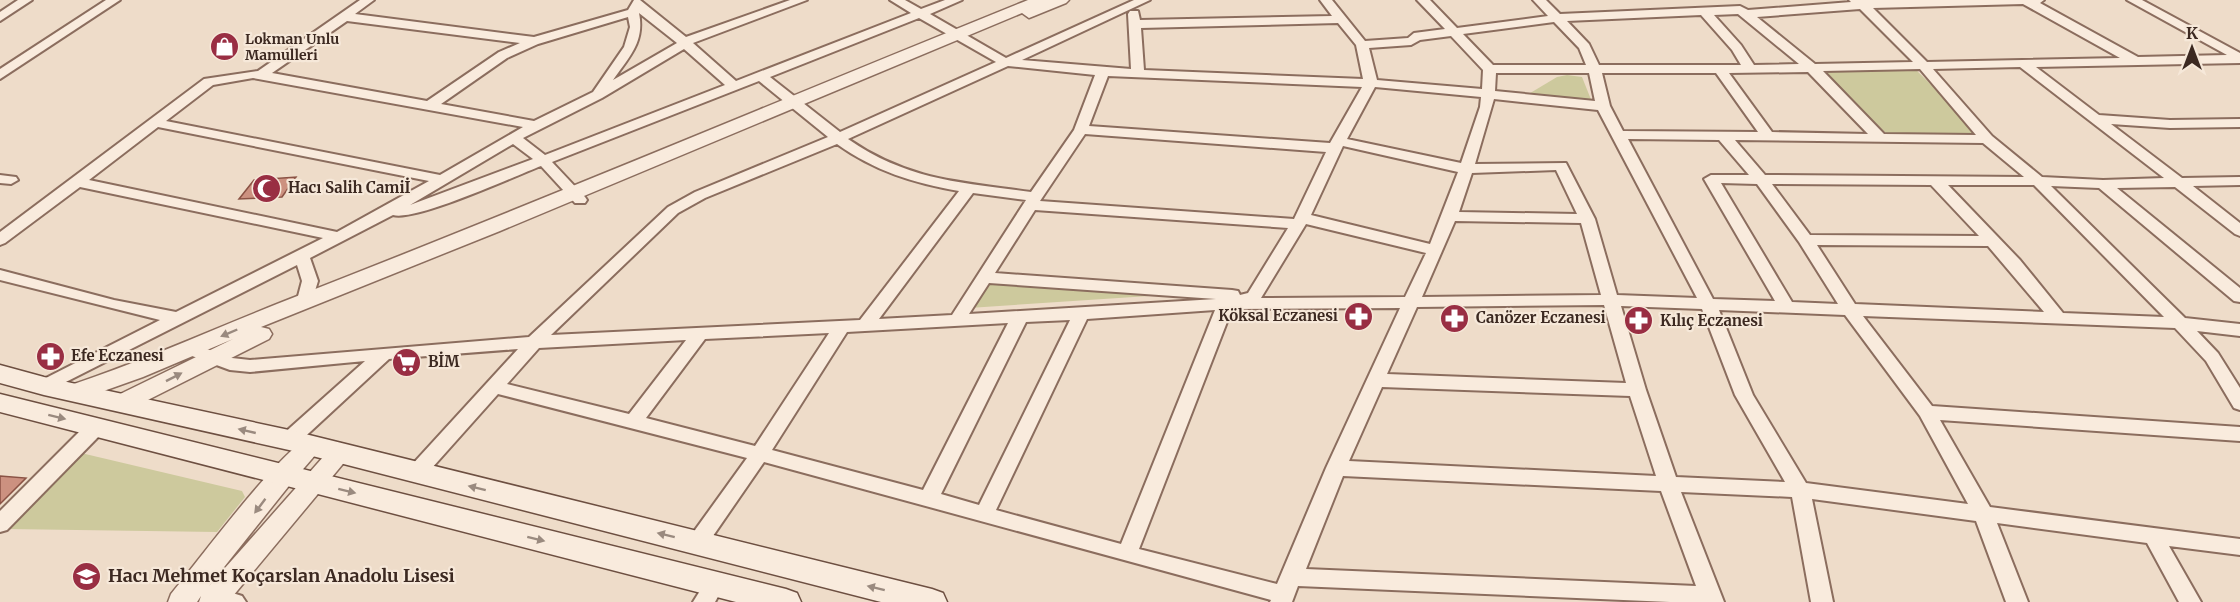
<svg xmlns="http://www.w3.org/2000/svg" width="2240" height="602" font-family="Merriweather,serif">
	<rect width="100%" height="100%" fill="#eedcc9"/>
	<g fill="#cdc99d">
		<path d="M1909 63 1983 136 1888 135 1816 66Z"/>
		<path d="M1567 75 1582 77 1592 102 1522 98 1557 77Z"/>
		<path d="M985 282 1149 296 969 308Z"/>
		<path d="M81 453 242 491 245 497 217 532 7 529Z"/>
	</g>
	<g fill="#cc9180" stroke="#8a5244" stroke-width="1.5">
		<path d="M296 177 282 197 239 199 254 180Z"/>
		<path d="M0 476 26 478 0 504Z"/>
	</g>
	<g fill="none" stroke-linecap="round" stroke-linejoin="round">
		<defs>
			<g id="minor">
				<path d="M18 0H32L0 21V12Z"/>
				<path d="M106 0H120L0 79V69Z"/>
				<path d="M360 0H374L355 14 534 37 628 10 634 0H640L686 37 790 0H807L693 43 736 81 911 13 890 0H905L921 9 945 0H962L930 14 1006 58 1134 0H1150L1022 60 1131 69 1128 14 1130 11H1138L1140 20 1332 16 1320 0H1332L1365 41 1408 38 1414 33 1445 29 1417 0H1430L1457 28 1548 16 1533 0H1546L1560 14 1740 6 1748 10 1851 2 1849 0H2044L2040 3 2138 57 2227 55 2127 0H2142L2240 53V63L2036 67 2099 115 2170 120 2240 119V127L2170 128 2111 124 2182 178 2240 177V185L2193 186 2240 223V236L2235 234 2175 187 2117 188 2240 288V302L2234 301 2099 188 2051 186 2185 318 2240 324V336L2197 331 2218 353 2240 388V410L2234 408 2206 361 2175 328 1863 316 1932 406 2240 427V441L1940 420 1990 507 2240 539V555L2169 546 2201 602H2179L2147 543 1997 523 2028 602H2006L1976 521 1812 499 1833 602H1811L1792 497 1681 492 1724 602H1670L1298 586 1292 602H1270L1271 600 764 462 704 549 697 551 690 549 687 543 690 537 747 458 498 394 423 478 416 480 409 478 406 473 409 468 518 349 389 359 296 445 289 447 282 445 280 440 282 435 365 361 250 372 230 370 184 353 181 349 184 345 190 343 232 358 250 360 529 337 668 207 695 192 828 137 759 81 552 162 585 197 587 200 585 203H575L541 166C515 176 415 222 393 215L310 258 318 281 311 304H299L297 300 302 281 297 265 50 390 44 392 38 390 35 386 38 382 160 320 0 280V270L114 300 176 312 323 238 80 187 5 243 0 245V232L204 79 258 71ZM2023 4 2120 58 1927 62 1873 8ZM1860 9 1913 62 1815 64 1757 17ZM639 13 677 43 613 80C629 57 645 42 639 13ZM1738 14 1799 64 1754 65 1741 45 1714 15ZM1701 15 1732 50 1741 65H1599L1589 44 1567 21ZM628 17 630 27 624 47 593 92 534 121 441 104 507 58 538 44ZM919 18 996 62 840 132 770 77ZM347 21 520 43 499 52 427 101 272 73ZM1554 22 1579 48 1586 65H1493L1463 34ZM1338 23 1356 45 1363 79 1144 70 1141 28ZM1451 36 1483 70 1482 89 1377 80 1369 48 1411 45 1420 40ZM684 49 725 85 545 155 523 138 602 98ZM1008 66 1095 75 1074 130 1031 192C960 182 909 181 848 139ZM2020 67 2164 178 2103 180 2042 177 1992 136 1933 69ZM1920 69 1976 135 1884 134 1823 71ZM1808 72 1868 134 1772 132 1729 73ZM1496 73H1589L1595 101 1495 91ZM1602 73H1716L1758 132 1623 131 1610 106ZM1108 76 1362 87 1330 143 1089 126ZM253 78 523 127 440 175 166 121 213 85ZM1375 87 1481 97 1480 107 1461 163 1347 139ZM1494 99 1598 110 1697 298 1617 295 1595 219 1566 163 1475 164ZM158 127 429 181 337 232 89 180ZM1085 134 1326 152 1294 219 1040 201ZM1628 139 1719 140 1749 175H1711L1704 179 1775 301 1713 299ZM1735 140 1983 143 2024 177 1765 175ZM513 144 533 159 410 205ZM837 144C875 171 913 183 959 191L860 320 551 335 678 213 705 198ZM1343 146 1458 172 1430 244 1311 215ZM1556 170 1577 214 1459 212 1472 173ZM1721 183 1757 184 1799 242 1838 304 1792 302ZM1772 184 1931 185 1979 236 1810 235ZM1948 185H2034L2164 317 2063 313 2020 260ZM973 193 1026 200 952 315 879 319ZM1035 210 1288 228 1248 293 1240 295 1238 291 1232 290 995 273ZM1455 221 1581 223 1601 295 1422 297ZM1306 224 1426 253 1405 297 1261 298ZM1817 245 1988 246 2044 312 1855 304ZM989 283 1216 299 969 314ZM1604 305 1626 383 1387 374 1417 307ZM1621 306 1702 309 1735 395 1785 482 1676 477 1646 390ZM1400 308 1326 468 1277 584 1139 549 1232 309ZM1215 310 1121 544 996 510 1087 319ZM1719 310 1845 315 1920 416 1968 504 1806 483 1753 395ZM1070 320 979 505 941 494 1026 322ZM1008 323 923 490 772 450 847 332ZM829 333 755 446 646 418 705 339ZM686 340 629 414 507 384 539 348ZM1382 387 1630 396 1656 476 1349 461ZM1343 476 1661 491 1696 586 1306 569Z"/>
				<path d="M0 175 16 177 18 180 11 184 0 183Z"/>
				<path d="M96 420 103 422 105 427 103 432 7 530 0 532V511L89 422Z"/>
				<path d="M715 575 722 578 725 584 715 602H693L708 578Z"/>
				<path d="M217 588 242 596 246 602H209L206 597 210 591Z"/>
			</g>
			<g id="tertiary">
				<path d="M1028 0H1069L1066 3 1034 16 1029 18 1022 13 500 231 261 327 269 329 272 334 269 339 130 409 122 411 114 409 110 403 114 397 233 339 143 377 84 398 76 400 68 398 65 392 68 386C147 360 222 325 300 295 544 200 785 98 1028 0Z"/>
				<path d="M311 437 319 440 323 446 292 482 209 586 332 447 340 444 348 447 352 453 228 602H199L201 596 197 602H168L171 594C195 565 284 445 311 437Z"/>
			</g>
			<g id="secondary">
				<path d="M0 365 44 377 289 430 932 589 943 593 947 602H881L289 450 44 395 0 383Z"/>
				<path d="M0 394 786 589 797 593 801 602H736L0 412Z"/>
			</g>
		</defs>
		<use href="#minor" stroke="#8b6d5e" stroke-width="4"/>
		<use href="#tertiary" stroke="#8b6d5e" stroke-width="3"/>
		<use href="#secondary" stroke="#6d4f41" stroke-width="3"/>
		<use href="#minor" fill="#f9ebdd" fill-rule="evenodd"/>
		<use href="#tertiary" fill="#f9ebdd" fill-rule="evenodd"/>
		<use href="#secondary" fill="#f9ebdd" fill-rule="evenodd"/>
	</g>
	<defs><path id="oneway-solid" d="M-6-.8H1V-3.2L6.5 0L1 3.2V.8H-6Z" transform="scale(1.5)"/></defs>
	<g fill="#9a8a7f">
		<use href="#oneway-solid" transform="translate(229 333) rotate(157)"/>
		<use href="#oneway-solid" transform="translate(174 377) rotate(-27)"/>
		<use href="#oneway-solid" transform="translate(57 417) rotate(14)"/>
		<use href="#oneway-solid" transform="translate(247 431) rotate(-167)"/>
		<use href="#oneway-solid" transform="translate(477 488) rotate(-166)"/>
		<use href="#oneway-solid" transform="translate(347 491) rotate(14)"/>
		<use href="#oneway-solid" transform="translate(260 506) rotate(127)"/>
		<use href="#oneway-solid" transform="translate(666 535) rotate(-166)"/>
		<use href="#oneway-solid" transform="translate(536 539) rotate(14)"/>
		<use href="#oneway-solid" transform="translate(876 588) rotate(-166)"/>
	</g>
	<defs>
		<symbol id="shop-disc" viewBox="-11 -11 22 22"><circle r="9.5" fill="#992e43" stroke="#f6e8d9"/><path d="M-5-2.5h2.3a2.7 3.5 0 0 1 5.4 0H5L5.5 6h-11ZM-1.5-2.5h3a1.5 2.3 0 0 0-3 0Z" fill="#fff"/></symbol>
		<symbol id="mosque-disc" viewBox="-11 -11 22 22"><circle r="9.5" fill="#992e43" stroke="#f6e8d9"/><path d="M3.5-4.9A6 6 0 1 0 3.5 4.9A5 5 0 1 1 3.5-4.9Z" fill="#fff"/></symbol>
		<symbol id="pharmacy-disc" viewBox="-11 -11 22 22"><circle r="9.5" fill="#992e43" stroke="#f6e8d9"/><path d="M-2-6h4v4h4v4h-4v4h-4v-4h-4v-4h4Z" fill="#fff"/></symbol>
		<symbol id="supermarket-disc" viewBox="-11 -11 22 22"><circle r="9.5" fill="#992e43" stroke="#f6e8d9"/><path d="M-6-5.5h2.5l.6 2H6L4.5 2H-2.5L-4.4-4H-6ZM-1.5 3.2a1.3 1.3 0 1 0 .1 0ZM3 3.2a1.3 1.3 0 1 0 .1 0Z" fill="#fff"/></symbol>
		<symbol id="school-disc" viewBox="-11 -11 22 22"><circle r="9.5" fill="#992e43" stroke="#f6e8d9"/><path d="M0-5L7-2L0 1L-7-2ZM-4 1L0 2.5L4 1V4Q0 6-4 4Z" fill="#fff"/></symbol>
	</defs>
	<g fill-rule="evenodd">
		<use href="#shop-disc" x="208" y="30" width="33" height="33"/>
		<use href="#mosque-disc" x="250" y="172" width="33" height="33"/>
		<use href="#pharmacy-disc" x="1342" y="300" width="33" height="33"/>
		<use href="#pharmacy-disc" x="1438" y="302" width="33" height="33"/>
		<use href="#pharmacy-disc" x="1622" y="304" width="33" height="33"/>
		<use href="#pharmacy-disc" x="34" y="340" width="33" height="33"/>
		<use href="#supermarket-disc" x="390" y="346" width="33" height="33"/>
		<use href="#school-disc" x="70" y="560" width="33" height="33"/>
	</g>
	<g text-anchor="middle" stroke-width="4.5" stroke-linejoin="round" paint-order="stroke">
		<g font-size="14" font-weight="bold" fill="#3c2921" stroke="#f6e8d9" text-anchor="start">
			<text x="245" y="44">Lokman Unlu<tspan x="245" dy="16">Mamulleri</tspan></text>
		</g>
		<g font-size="15" font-weight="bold" fill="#3c2921" stroke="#f6e8d9" text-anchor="start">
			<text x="288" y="193">Hacı Salih Camiİ</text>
			<text x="1338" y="321" text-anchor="end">Köksal Eczanesi</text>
			<text x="1476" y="323">Canözer Eczanesi</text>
			<text x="1660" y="326">Kılıç Eczanesi</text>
			<text x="71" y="361">Efe Eczanesi</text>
			<text x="428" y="367">BİM</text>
		</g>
		<g font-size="18" font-weight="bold" fill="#3c2921" stroke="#f6e8d9" text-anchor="start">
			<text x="108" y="582">Hacı Mehmet Koçarslan Anadolu Lisesi</text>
		</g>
	</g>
	<g transform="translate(2192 48)" stroke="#f6e8d9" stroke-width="4.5" paint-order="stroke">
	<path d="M0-4.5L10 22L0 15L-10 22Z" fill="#3c2921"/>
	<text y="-9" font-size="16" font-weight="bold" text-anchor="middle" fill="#3c2921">K</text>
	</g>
</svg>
